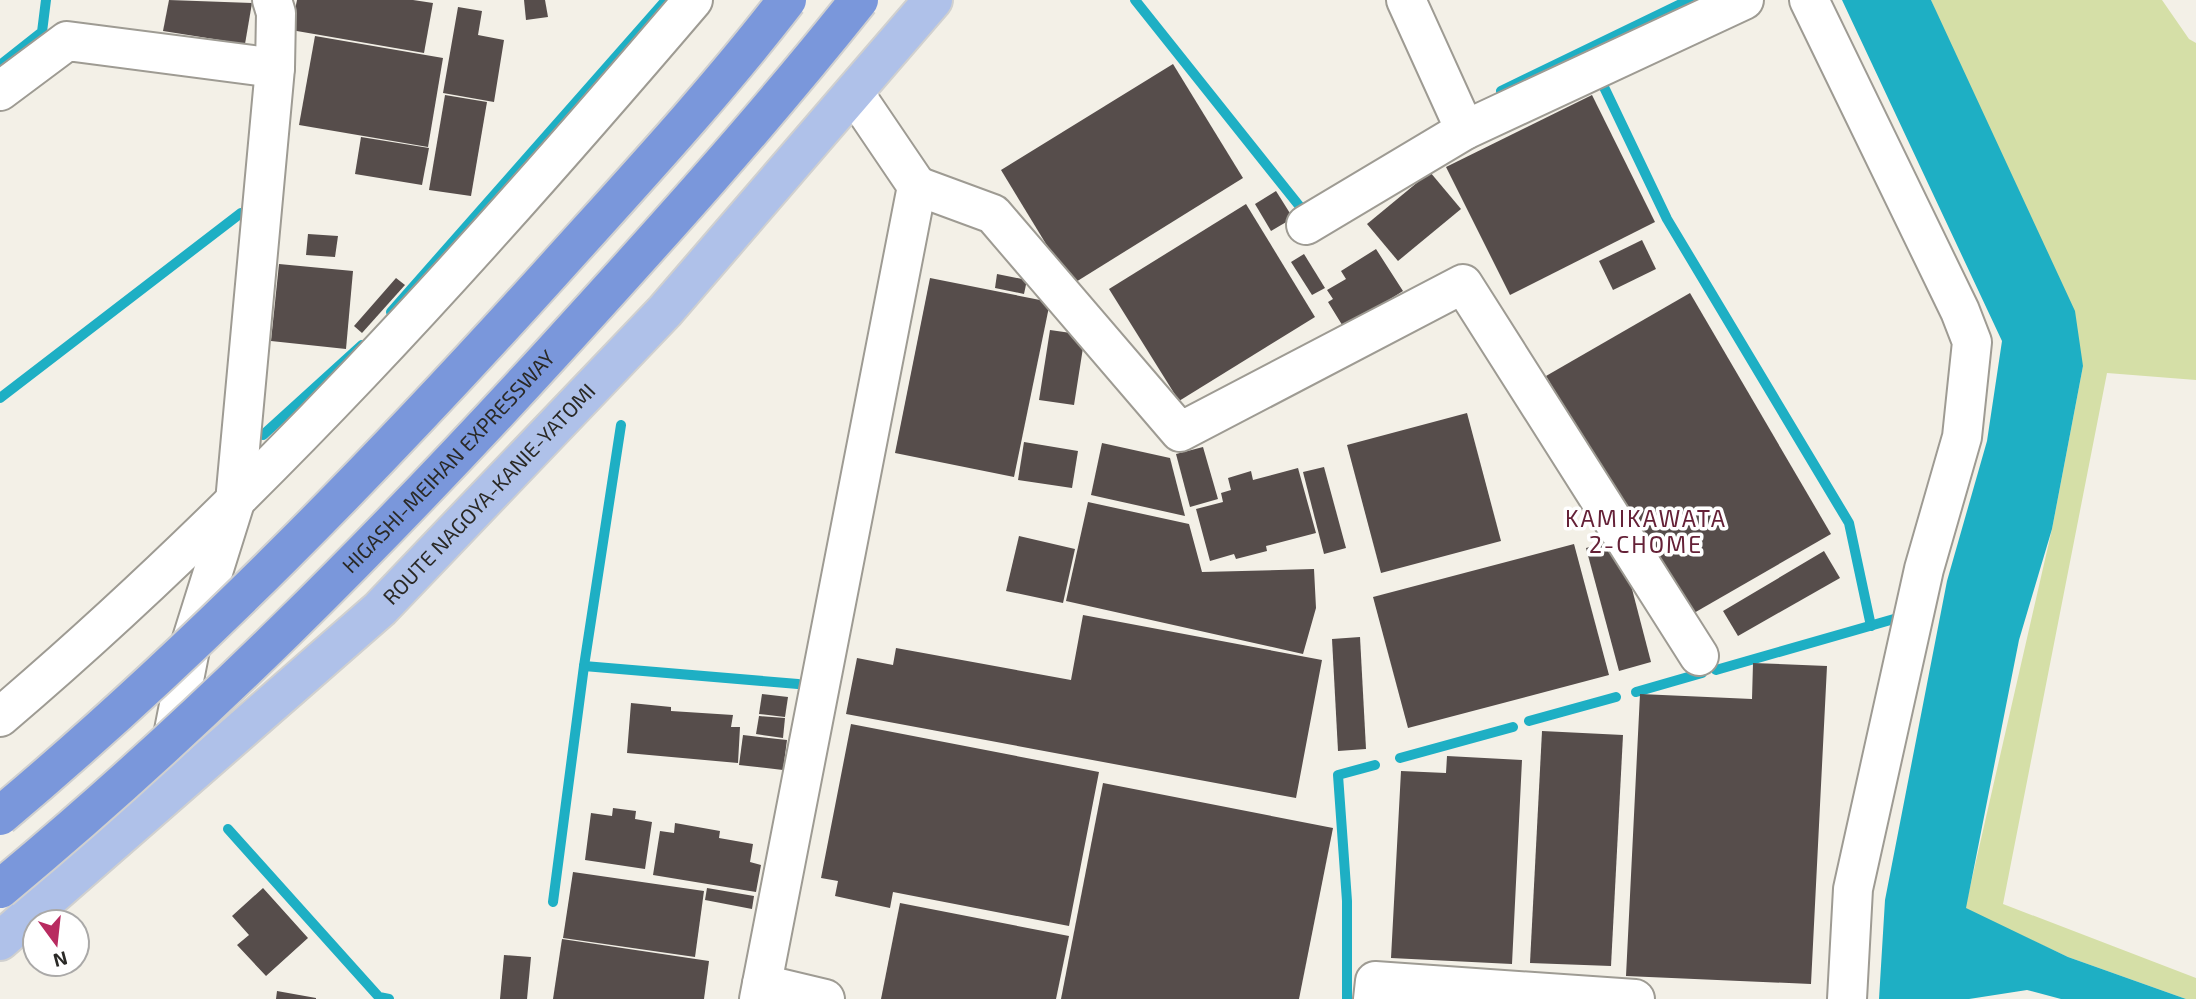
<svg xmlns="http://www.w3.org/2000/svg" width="2196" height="999" font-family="'Exo 2',sans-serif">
	<rect width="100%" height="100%" fill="#f3f0e7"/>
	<path fill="#d5dfa7" d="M1931 0H2162L2189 39 2196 43V380L2107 373 2003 904 2196 978V999H2186L2068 957 1965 909 2052 529 2083 366Z"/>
	<path fill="#1eafc4" d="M1842 0H1931L2075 311 2083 366 2052 529 2019 640 1966 908 2068 957 2186 999H2061L2027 990 1969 999H1879L1885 900 1947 581 1987 441 2002 341Z"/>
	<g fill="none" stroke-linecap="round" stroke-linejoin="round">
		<g stroke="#1eafc4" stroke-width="10">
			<path d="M1135 0 1301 208"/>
			<path d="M0 65 42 32 46 0"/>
			<path d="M1603 85 1667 219 1849 523 1871 626"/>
			<path d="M1501 91 1689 0"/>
			<path d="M391 312 666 0"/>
			<path d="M0 398 241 213"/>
			<path d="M263 435 362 345"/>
			<path d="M584 666 798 684"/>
			<path d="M1716 670 1894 619"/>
			<path d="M1636 692 1702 673"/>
			<path d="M1529 721 1616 697"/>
			<path d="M1400 758 1513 727"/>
			<path d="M228 829 379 997 389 999"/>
			<path d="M553 902 584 666 621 425"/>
			<path d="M1347 999V901L1338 775 1375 765"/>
		</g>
	</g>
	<g fill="#564d4b">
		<path d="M169 0 252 3 245 44 163 31Z"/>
		<path d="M297 0H413L433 3 424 53 291 30Z"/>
		<path d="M524 0H545L548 17 526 20Z"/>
		<path d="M458 7 482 11 478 35 504 40 494 102 443 93Z"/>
		<path d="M315 36 443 58 428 147 299 125Z"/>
		<path d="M1173 64 1243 178 1071 285 1001 170Z"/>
		<path d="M445 95 487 102 471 196 429 190Z"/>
		<path d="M1592 95 1655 222 1510 295 1446 167Z"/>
		<path d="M361 137 429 148 422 185 355 174Z"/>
		<path d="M1430 172 1461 209 1398 261 1367 224Z"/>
		<path d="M1276 191 1293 218 1271 231 1255 204Z"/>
		<path d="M1246 204 1315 317 1179 401 1109 289Z"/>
		<path d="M308 234 338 236 335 257 306 255Z"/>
		<path d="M1642 240 1656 269 1613 290 1599 261Z"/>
		<path d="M1376 249 1403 291 1344 328 1328 302 1333 299 1327 290 1346 279 1341 271Z"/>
		<path d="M1304 254 1325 288 1312 295 1291 262Z"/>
		<path d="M279 264 353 271 346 349 271 341Z"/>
		<path d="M997 274 1027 280 1024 294 995 288Z"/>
		<path d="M396 278 405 285 362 333 354 326Z"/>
		<path d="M930 278 1050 302 1014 477 895 453Z"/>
		<path d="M1690 293 1831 534 1687 617 1546 376Z"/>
		<path d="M1050 330 1085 335 1074 405 1039 400Z"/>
		<path d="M1467 413 1501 541 1381 573 1347 445Z"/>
		<path d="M1024 442 1078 451 1072 488 1018 480Z"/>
		<path d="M1102 443 1170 458 1185 516 1091 495Z"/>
		<path d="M1203 447 1218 499 1190 507 1176 454Z"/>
		<path d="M1324 467 1346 548 1324 554 1303 472Z"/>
		<path d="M1298 468 1316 533 1266 546 1267 551 1236 559 1234 554 1210 561 1196 509 1223 502 1221 493 1231 490 1228 478 1251 471 1253 480Z"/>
		<path d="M1088 502 1189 524 1202 572 1314 569 1316 608 1303 654 1066 601Z"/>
		<path d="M1019 536 1075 549 1063 603 1006 591Z"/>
		<path d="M1619 539 1651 662 1619 671 1586 548Z"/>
		<path d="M1574 544 1609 675 1408 728 1373 597Z"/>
		<path d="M1824 551 1840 578 1738 636 1723 611Z"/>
		<path d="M1083 615 1322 660 1296 798 846 714 857 658 893 665 896 648 1071 680Z"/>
		<path d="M1360 637 1366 749 1338 751 1332 639Z"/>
		<path d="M1753 663 1827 666 1811 984 1626 976 1640 694 1752 699Z"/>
		<path d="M762 694 788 697 785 717 759 714Z"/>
		<path d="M631 703 671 707V711L733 715 731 727H740L738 763 627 753Z"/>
		<path d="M759 716 785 718 783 738 756 734Z"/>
		<path d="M851 724 1099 772 1069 926 893 892 890 908 835 896 838 881 821 878Z"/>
		<path d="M1542 731 1623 735 1611 966 1530 963Z"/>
		<path d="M743 735 787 740 783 770 739 765Z"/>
		<path d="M1447 756 1522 760 1512 964 1391 958 1401 771 1446 773Z"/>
		<path d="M1103 783 1333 828 1299 999H1061Z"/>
		<path d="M613 808 636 811 635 819 652 822 645 869 585 860 591 813 612 816Z"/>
		<path d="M675 823 720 831 719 838 753 844 750 862 761 865 756 892 653 875 660 831 674 833Z"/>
		<path d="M573 872 704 891 695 957 563 938Z"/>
		<path d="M263 888 308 938 266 976 237 945 249 935 232 916Z"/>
		<path d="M707 888 754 896 752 909 705 900Z"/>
		<path d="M900 903 1069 936 1056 999H881Z"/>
		<path d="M562 939 709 961 704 999H553Z"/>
		<path d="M504 955 531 957 527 999H500Z"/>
		<path d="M277 991 316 998V999H276Z"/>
	</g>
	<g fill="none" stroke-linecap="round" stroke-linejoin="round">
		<defs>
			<g id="minor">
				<path d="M1406 0 1465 130 1744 0"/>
				<path d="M1809 0 1960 311 1972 342 1962 437 1924 569 1853 889 1847 999"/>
				<path d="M0 91 67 41 275 68"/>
				<path d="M917 186 993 214 1180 432 1463 284 1699 656"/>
				<path d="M1306 225 1465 130"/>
				<path d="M0 717C254 501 477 253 693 0"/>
				<path d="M169 756 192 639 235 502 275 68 276 13 272 0"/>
				<path d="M762 984 825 999"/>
				<path d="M759 999 917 186 854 93"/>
				<path d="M1373 999 1375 981 1635 999"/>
			</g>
			<g id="major">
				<path id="s1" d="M0 941 380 609 665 311 933 0"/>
			</g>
		</defs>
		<use href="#minor" stroke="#9e9b93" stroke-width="42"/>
		<use href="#major" stroke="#d0d0cf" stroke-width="42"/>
		<use href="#minor" stroke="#fff" stroke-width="38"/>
		<use href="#major" stroke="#afc1e9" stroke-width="38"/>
		<defs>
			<g id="highway-bridge">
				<path d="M0 816C196 651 377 465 548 276 629 186 713 96 787 0"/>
				<path id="s2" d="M0 889C198 725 380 541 553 352 658 237 762 122 859 0"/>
			</g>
		</defs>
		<use href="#highway-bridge" stroke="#d0d0cf" stroke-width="42" stroke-linecap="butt"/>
		<use href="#highway-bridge" stroke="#7a97db" stroke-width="38"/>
	</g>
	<g text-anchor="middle" stroke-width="7" stroke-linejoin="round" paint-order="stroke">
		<g font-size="21" fill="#2a2926" stroke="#fff">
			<text dy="7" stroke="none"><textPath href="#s2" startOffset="620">HIGASHI-MEIHAN EXPRESSWAY</textPath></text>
			<text dy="7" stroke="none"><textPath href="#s1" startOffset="663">ROUTE NAGOYA-KANIE-YATOMI</textPath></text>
		</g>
		<g font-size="23" letter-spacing="2" fill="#652137" stroke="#fff">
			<text x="1646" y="527">KAMIKAWATA<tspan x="1646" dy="26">2-CHOME</tspan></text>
		</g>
	</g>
	<g transform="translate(56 943) rotate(165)"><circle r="33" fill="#ffffff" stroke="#aaa9a8" stroke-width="2"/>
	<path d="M0-5L12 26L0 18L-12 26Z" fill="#b82b60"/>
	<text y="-10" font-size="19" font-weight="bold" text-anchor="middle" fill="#2a2926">N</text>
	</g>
</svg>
